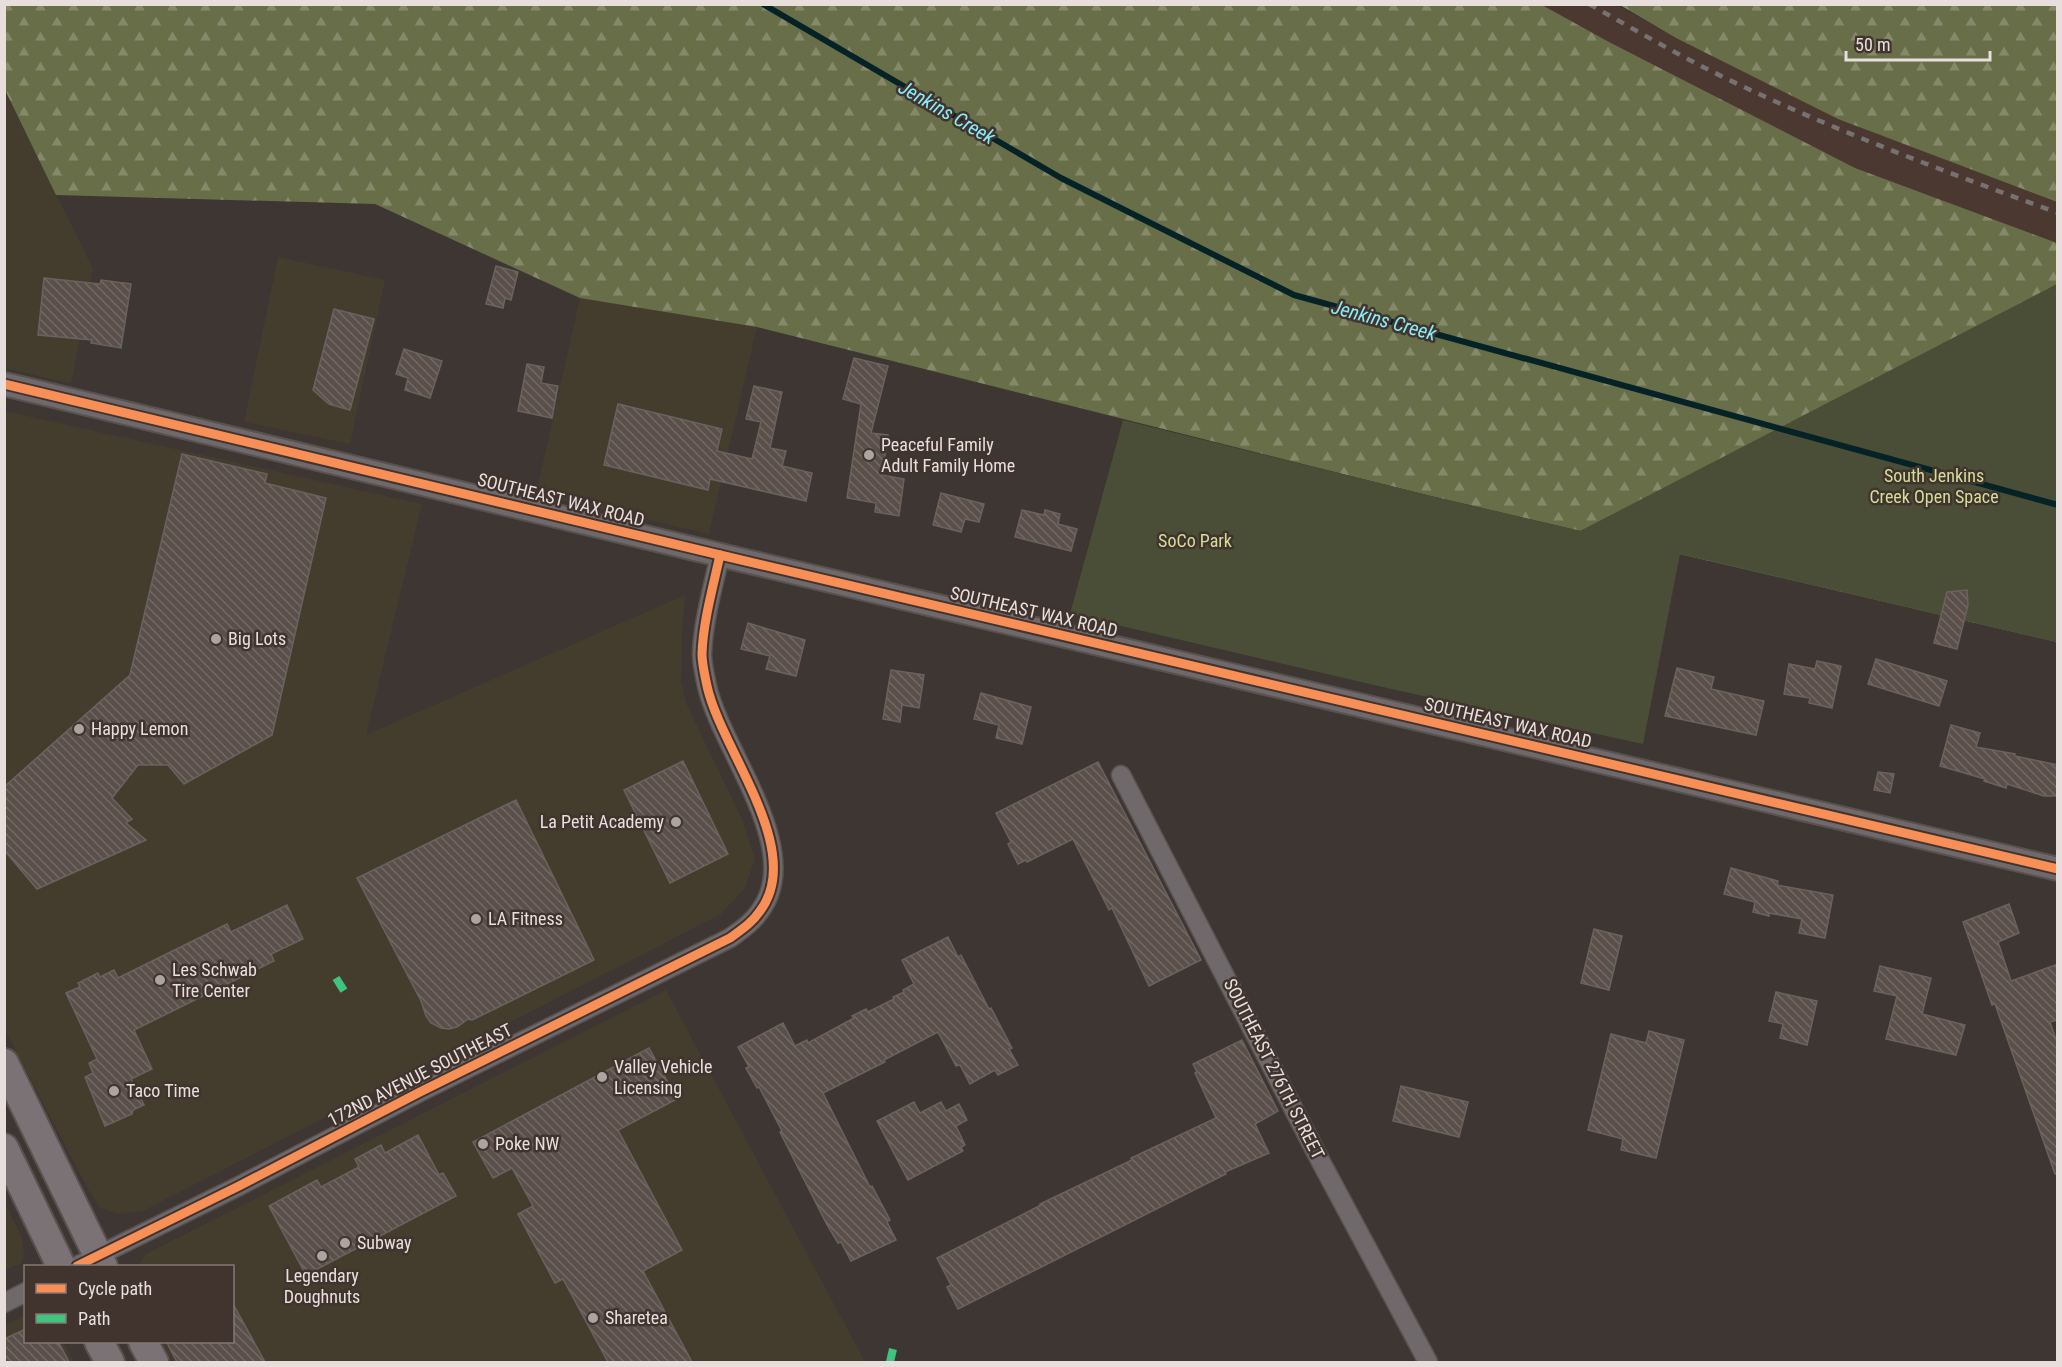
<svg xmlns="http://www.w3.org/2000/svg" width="2062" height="1367" font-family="'Roboto Condensed',sans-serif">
	<defs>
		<pattern id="forest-firs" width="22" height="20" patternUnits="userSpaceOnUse" patternTransform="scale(1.5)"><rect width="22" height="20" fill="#686e48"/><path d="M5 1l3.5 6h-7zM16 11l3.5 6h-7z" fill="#85896a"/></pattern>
		<pattern id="building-back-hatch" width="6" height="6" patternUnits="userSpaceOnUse" patternTransform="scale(1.5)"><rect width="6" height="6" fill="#5b4f4a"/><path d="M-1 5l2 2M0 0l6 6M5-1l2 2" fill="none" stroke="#736864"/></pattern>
	</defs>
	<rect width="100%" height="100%" fill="#3d3633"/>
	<g fill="#443d2e">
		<path d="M4 90 93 269 71 384 5 368Z"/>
		<path d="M278 257 385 280 350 444 244 422Z"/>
		<path d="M580 298 757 327 709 534 536 494Z"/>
		<path d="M5 411 422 504 366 735 685 595 682 636 681 681 686 703 742 819 755 859 745 888 721 914 143 1211 119 1214 100 1208 89 1191 5 1030Z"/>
		<path d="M666 990 865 1362H173L162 1342H232V1266H138L146 1254Z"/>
		<path d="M4 1201 22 1238 24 1251 22 1262 5 1271Z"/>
		<path d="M25 1315 26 1342H63L74 1362H5L4 1326Z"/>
	</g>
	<path fill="#4b3931" d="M1542 5H1617L1676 38 1838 119 2057 202V243L1855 168 1609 42Z"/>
	<g fill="url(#forest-firs)">
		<path d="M5 5H1542L1609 42 1855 168 2057 243V642L1431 496 757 327 580 298 375 204 56 195 5 90Z"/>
		<path d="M1620 5H2057V202L1838 119 1676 38Z"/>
	</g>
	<path fill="#4b4e36" d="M2057 284V642L1680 554 1643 744 1387 688 1070 614 1123 420 1431 496 1580 531Z"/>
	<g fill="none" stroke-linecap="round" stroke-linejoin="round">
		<path stroke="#052326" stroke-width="6" d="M763 4 1061 178 1294 295 2058 505"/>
	</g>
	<g fill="url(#building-back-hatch)" stroke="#696360" stroke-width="1.5">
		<path d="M496 266 518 272 511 300 505 298 503 308 486 304Z"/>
		<path d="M44 278 100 284 101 280 131 284 121 348 91 343 92 340 38 335Z"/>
		<path d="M334 309 374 319 350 410 329 404 313 390Z"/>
		<path d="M404 349 442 361 430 398 405 390 408 378 396 374Z"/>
		<path d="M854 358 888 366 871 433 888 435 882 475 904 479 899 516 875 512 876 503 847 498 861 404 843 399Z"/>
		<path d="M527 364 544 367 541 383 558 386 552 418 518 411Z"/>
		<path d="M754 386 782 392 770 448 786 451 782 466 812 473 806 501 710 479 708 490 604 465 618 404 722 429 717 451 752 459 761 422 746 419Z"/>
		<path d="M182 454 267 474 265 483 326 498 272 735 184 784 168 765H138L112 798 132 819 126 823 146 840 37 889 4 850V787L130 675Z"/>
		<path d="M941 493 984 504 979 522 965 519 961 532 933 525Z"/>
		<path d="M1022 510 1044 515 1045 510 1060 514 1058 524 1077 529 1071 551 1015 537Z"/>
		<path d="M1967 590 1968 605 1957 649 1934 643 1947 592Z"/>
		<path d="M748 623 805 640 796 676 766 669 770 656 741 649Z"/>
		<path d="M1876 659 1947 681 1939 706 1868 684Z"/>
		<path d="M1817 661 1841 666 1832 708 1809 703 1810 698 1784 694 1789 664 1815 669Z"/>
		<path d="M1677 668 1714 677 1711 689 1764 701 1756 735 1665 716Z"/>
		<path d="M891 670 924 675 919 708 902 705 900 722 883 719Z"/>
		<path d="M981 693 1031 707 1022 744 996 738 999 725 974 719Z"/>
		<path d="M1951 725 1980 733 1976 747 2015 754V756L2058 765V796H2044L2007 784 2006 788 1984 781 1985 779 1940 766Z"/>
		<path d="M683 761 728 854 670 883 624 790Z"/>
		<path d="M1098 762 1201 960 1149 986 1112 908 1109 910 1073 839 1027 862 1026 860 1018 864 1008 844 1011 842 996 813Z"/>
		<path d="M1878 772 1894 774 1890 793 1874 790Z"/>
		<path d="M516 800 594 960 472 1020 468 1019 457 1027 449 1029 441 1028 431 1023 426 1016 421 1001 357 878Z"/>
		<path d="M1731 868 1778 881 1777 885 1833 895 1825 938 1799 933 1802 919 1769 913V916L1753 912 1755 902 1724 894Z"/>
		<path d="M2009 904 2019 933 1998 942 2011 981 2058 964V1020L2050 1022 2058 1045V1174H2055L1995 1004 1992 1005 1963 922Z"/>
		<path d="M287 905 303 939 271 954 274 961 134 1030 152 1069 131 1079 144 1105 133 1110 132 1114 105 1126 85 1077 93 1073 89 1063 97 1059 66 993 80 987 78 983 98 973 100 977 114 970 118 978 227 924 231 932Z"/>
		<path d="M1594 929 1622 936 1609 990 1581 983Z"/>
		<path d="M948 937 958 957 961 955 989 1009 991 1008 1012 1048 1009 1049 1018 1065 998 1075 995 1070 970 1084 960 1065 956 1066 938 1032 884 1060 885 1062 823 1093 870 1187 872 1186 890 1220 887 1222 896 1240 851 1261 841 1242 838 1243 826 1223 780 1132 782 1131 759 1087 757 1088 746 1068 749 1067 738 1047 783 1023 795 1046 807 1040 808 1043 854 1018 852 1016 866 1009 868 1012 894 999 893 997 904 992 903 990 914 984 902 960Z"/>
		<path d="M1880 966 1931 978 1922 1014 1965 1025 1956 1055 1886 1039 1897 996 1874 991Z"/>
		<path d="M1776 992 1817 1001 1807 1045 1780 1038 1783 1024 1769 1021Z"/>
		<path d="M1649 1031 1684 1040 1656 1158 1621 1150 1623 1139 1588 1130 1611 1034 1646 1043Z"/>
		<path d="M1242 1040 1278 1111 1255 1124 1269 1153 1225 1172 1226 1174 958 1309 947 1287 951 1285 937 1258 1041 1205 1040 1204 1132 1160 1131 1158 1216 1118 1195 1073 1197 1072 1193 1064Z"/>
		<path d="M649 1048 677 1099 618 1130 682 1250 643 1271 692 1362H608L563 1279 555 1283 518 1214 533 1206 512 1168 493 1178 473 1142Z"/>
		<path d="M1401 1086 1468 1102 1459 1137 1393 1121Z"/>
		<path d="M914 1102 920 1113 941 1102 946 1111 959 1104 967 1120 956 1126 965 1145 961 1147 963 1151 908 1180 877 1121Z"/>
		<path d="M418 1135 439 1175 443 1173 456 1196 306 1275 269 1206 317 1180 321 1187 359 1167 355 1159 381 1145 385 1153Z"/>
		<path d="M232 1302 265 1362H177L166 1341H232Z"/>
		<path d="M26 1329V1341H58L69 1362H4V1339Z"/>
	</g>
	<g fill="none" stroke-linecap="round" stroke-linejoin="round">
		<defs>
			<g id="minor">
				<path d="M1121 775 1321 1162 1428 1362"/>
				<path d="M77 1266 239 1186 420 1092 730 938C741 930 752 923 760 911 806 850 721 750 707 686 705 676 702 664 702 654 703 622 713 587 720 555"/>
				<path d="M4 1303 26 1292"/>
			</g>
			<path id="tertiary" d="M4 384 720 555 2058 869"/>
			<g id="primary">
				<path d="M4 1063 103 1266"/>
				<path d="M4 1148 61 1266"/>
				<path d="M99 1342 110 1362"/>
				<path d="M143 1342 154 1362"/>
			</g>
		</defs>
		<use href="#minor" stroke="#58524f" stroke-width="21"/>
		<use href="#tertiary" stroke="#58524f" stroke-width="26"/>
		<use href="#primary" stroke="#58524f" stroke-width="32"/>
		<use href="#minor" stroke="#70696c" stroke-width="18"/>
		<use href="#tertiary" stroke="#70696c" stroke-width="22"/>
		<use href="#primary" stroke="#7a7274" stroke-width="28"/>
		<path stroke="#777171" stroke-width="4.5" stroke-dasharray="8 8" stroke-linecap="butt" d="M1589 4C1630 27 1671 51 1713 72 1824 127 1941 170 2058 213"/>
		<g stroke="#40c37c" stroke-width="8" stroke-dasharray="15 8" stroke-linecap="butt">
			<path d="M336 978 346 994"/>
			<path d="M890 1362 893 1349"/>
		</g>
		<defs>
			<g id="cycleway">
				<path d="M4 384 720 555 2058 869"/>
				<path d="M77 1266 239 1186 420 1092 730 938C741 930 752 923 760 911 806 850 721 750 707 686 705 676 702 664 702 654 703 622 713 587 720 555"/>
			</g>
		</defs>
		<use href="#cycleway" stroke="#41342f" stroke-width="13"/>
		<use href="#cycleway" stroke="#f78f57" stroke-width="9"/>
	</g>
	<g fill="#aca4a1" stroke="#41342f" stroke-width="2">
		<circle cx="869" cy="455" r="6"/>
		<circle cx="216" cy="639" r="6"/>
		<circle cx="79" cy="729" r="6"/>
		<circle cx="676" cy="822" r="6"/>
		<circle cx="476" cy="919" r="6"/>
		<circle cx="160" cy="980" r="6"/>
		<circle cx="602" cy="1077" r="6"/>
		<circle cx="114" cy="1091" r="6"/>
		<circle cx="483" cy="1144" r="6"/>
		<circle cx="345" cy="1243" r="6"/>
		<circle cx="322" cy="1256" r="6"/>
		<circle cx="593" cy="1318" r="6"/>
	</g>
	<g text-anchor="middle" stroke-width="5" stroke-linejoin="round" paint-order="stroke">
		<g font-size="18" fill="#e8dfdc" stroke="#41342f" text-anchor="start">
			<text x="881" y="451">Peaceful Family<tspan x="881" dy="21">Adult Family Home</tspan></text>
			<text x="228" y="645">Big Lots</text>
			<text x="91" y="735">Happy Lemon</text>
			<text x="664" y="828" text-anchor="end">La Petit Academy</text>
			<text x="488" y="925">LA Fitness</text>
			<text x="172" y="976">Les Schwab<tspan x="172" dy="21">Tire Center</tspan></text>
			<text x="614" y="1073">Valley Vehicle<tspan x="614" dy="21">Licensing</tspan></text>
			<text x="126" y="1097">Taco Time</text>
			<text x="495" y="1150">Poke NW</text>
			<text x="357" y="1249">Subway</text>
			<text x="322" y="1282" text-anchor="middle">Legendary<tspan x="322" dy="21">Doughnuts</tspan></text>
			<text x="605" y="1324">Sharetea</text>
		</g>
		<g font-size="18" fill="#d2df97" stroke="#41342f">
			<text x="1934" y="482">South Jenkins<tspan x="1934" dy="21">Creek Open Space</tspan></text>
			<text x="1195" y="547">SoCo Park</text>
		</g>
		<g font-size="18" fill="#e8dfdc" stroke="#41342f">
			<text transform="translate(561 500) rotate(14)" y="6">SOUTHEAST WAX ROAD</text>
			<text transform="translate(1034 612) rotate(13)" y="6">SOUTHEAST WAX ROAD</text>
			<text transform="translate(1508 723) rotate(13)" y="6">SOUTHEAST WAX ROAD</text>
			<text transform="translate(1274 1069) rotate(63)" y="6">SOUTHEAST 276TH STREET</text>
			<text transform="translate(420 1075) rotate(-27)" y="6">172ND AVENUE SOUTHEAST</text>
		</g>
		<g font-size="20" font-style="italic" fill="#89ecf9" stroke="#41342f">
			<text transform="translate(947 112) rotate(30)" y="7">Jenkins Creek</text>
			<text transform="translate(1384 320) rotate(15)" y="7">Jenkins Creek</text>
		</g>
	</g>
	<rect width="2062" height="1367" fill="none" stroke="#e8dfdc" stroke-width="12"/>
	<rect x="24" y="1265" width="210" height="78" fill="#41342f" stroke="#847874" stroke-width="1.5"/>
	<rect x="36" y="1284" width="30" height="9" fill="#f78f57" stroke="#847874" stroke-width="1.5"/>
	<text x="78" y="1295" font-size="18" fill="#e8dfdc">Cycle path</text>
	<rect x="36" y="1314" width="30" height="9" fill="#40c37c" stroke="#847874" stroke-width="1.5"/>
	<text x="78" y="1325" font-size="18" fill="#e8dfdc">Path</text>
	<path d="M1846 51v9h144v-9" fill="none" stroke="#e8dfdc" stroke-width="3"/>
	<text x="1855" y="51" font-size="18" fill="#e8dfdc" stroke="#41342f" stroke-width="4.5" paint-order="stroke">50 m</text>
</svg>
